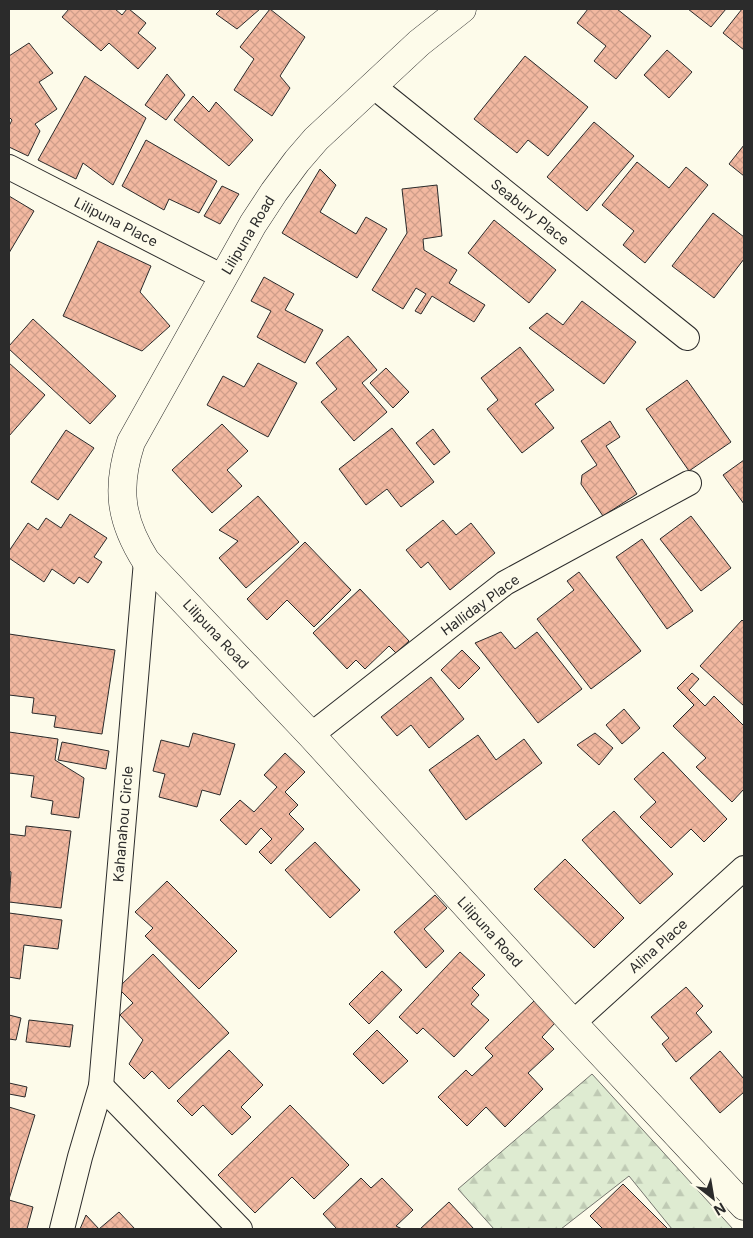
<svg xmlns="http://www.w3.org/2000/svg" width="753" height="1238" font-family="Inter,sans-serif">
	<defs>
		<pattern id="forest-firs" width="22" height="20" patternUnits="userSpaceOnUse" patternTransform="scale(1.25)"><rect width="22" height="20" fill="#deebd1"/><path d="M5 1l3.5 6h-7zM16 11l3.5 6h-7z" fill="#bfcab4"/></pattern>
		<pattern id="building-cross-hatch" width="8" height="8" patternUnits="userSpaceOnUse" patternTransform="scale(1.25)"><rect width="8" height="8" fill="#f2b8a0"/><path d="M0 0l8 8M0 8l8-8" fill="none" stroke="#d09e8a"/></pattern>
	</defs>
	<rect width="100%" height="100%" fill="#fdfbea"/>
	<path fill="url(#forest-firs)" stroke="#74746e" d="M592 1074 733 1229H672L629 1176 561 1229H494L458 1189Z"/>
	<g fill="url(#building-cross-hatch)" stroke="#2b2b2b">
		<path d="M69 9H115L122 15 127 9H129L146 23 138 33 156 48 138 69 109 43 101 51 62 17Z"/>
		<path d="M221 9H260L237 29 216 14Z"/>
		<path d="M270 9 305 37 280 76 290 88 272 116 234 90 254 59 240 47Z"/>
		<path d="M588 9H617L651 36 616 79 594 61 606 46 577 23Z"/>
		<path d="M688 9H726L711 27Z"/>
		<path d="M742 9H744V50L723 33Z"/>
		<path d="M29 43 53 73 39 82 57 109 35 124 40 131 28 156 9 147V126L12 120 9 117V56Z"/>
		<path d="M667 50 692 72 669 98 644 75Z"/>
		<path d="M525 56 588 107 548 156 528 140 517 153 474 119Z"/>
		<path d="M167 74 185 95 166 120 145 105Z"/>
		<path d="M85 76 146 118 113 185 83 163 76 179 38 160Z"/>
		<path d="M193 96 209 112 216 102 253 140 229 166 174 120Z"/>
		<path d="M594 122 634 156 587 211 547 177Z"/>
		<path d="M146 140 217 181 199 213 169 199 164 210 122 186Z"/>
		<path d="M744 145V176L729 164Z"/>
		<path d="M637 162 669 188 686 167 708 185 645 263 623 245 634 231 602 205Z"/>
		<path d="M320 169 336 185 320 212 356 234 366 217 387 229 357 278 282 233Z"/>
		<path d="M437 185 442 236 423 239 424 250 457 270 449 283 485 305 474 322 432 296 421 314 415 311 426 294 416 288 403 309 372 290 407 233 402 189Z"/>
		<path d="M222 186 239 194 220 224 204 216Z"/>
		<path d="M9 196 34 211 9 253Z"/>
		<path d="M713 213 744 237V259L714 298 672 266Z"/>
		<path d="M494 220 556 270 529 303 468 253Z"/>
		<path d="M98 241 151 266 140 292 170 326 142 351 63 316Z"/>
		<path d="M264 277 294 294 285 310 323 330 305 363 257 337 271 311 251 301Z"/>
		<path d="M582 301 636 342 604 384 529 328 547 313 563 325Z"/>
		<path d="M33 319 116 396 90 424 9 349V346Z"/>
		<path d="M348 336 377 370 362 383 387 412 354 441 321 402 337 389 316 363Z"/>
		<path d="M520 347 554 390 535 404 554 428 522 453 487 409 498 400 481 378Z"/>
		<path d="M9 363 45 395 9 436Z"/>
		<path d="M258 363 297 383 268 437 207 405 223 376 244 387Z"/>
		<path d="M386 368 409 392 393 408 370 383Z"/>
		<path d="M687 380 731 442 689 471 646 409Z"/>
		<path d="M610 421 620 437 606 446 637 494 603 516 581 484 582 475 597 465 581 441Z"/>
		<path d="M222 424 248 451 227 470 242 486 212 513 172 470Z"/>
		<path d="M392 428 434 482 401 507 387 489 366 505 339 469Z"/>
		<path d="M433 429 450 452 434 465 416 443Z"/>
		<path d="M66 430 94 448 58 500 31 482Z"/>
		<path d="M744 460V504L723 475Z"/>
		<path d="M258 496 299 542 246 588 219 558 238 541 219 530Z"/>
		<path d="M70 514 107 538 94 557 102 562 88 583 79 577 74 584 52 569 44 582 9 558V551L28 523 38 530 46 518 61 528Z"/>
		<path d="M691 516 731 568 701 591 660 539Z"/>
		<path d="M443 520 456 535 471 523 495 553 450 590 428 562 421 568 406 550Z"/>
		<path d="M642 539 693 611 667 629 616 557Z"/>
		<path d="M305 542 351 590 314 627 287 600 267 620 247 599Z"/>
		<path d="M579 572 641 651 591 689 537 619 574 590 567 581Z"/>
		<path d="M360 589 409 641 396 653 389 646 365 669 356 660 347 669 313 633Z"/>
		<path d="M742 620 744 622V706L700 666Z"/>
		<path d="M501 632 515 649 537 632 582 689 538 723 475 643Z"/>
		<path d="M9 634 115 650 102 734 54 727 56 716 32 713 34 698 9 695Z"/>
		<path d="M462 650 480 668 459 689 441 670Z"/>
		<path d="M692 673 699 679 689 690 705 706 714 696 744 726V789L732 802 696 767 706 758 673 726 694 705 677 688Z"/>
		<path d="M431 677 464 719 429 748 411 725 397 736 381 717Z"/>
		<path d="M624 709 640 728 622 744 606 725Z"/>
		<path d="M9 732 58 739 55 760 84 778 79 818 51 814 53 801 31 797 34 776 9 773Z"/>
		<path d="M193 733 235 744 220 795 202 790 197 807 159 797 165 774 153 771 161 740 189 747Z"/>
		<path d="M595 733 613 748 599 765 577 745Z"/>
		<path d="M478 735 496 760 524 739 542 763 466 820 429 770Z"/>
		<path d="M62 742 109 751 106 769 58 760Z"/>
		<path d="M663 752 727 819 704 842 691 829 671 848 640 817 656 802 634 779Z"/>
		<path d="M285 753 305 772 285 792 298 805 289 814 304 829 271 864 259 852 272 839 261 828 246 845 220 820 240 800 254 812 277 787 264 775Z"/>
		<path d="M614 811 673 874 640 904 582 840Z"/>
		<path d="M26 826 71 831 61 908 9 902 11 872 9 871V834L25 836Z"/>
		<path d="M315 842 360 890 330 918 285 870Z"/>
		<path d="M565 859 624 918 594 948 534 889Z"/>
		<path d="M167 881 237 951 199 989 145 936 153 928 135 912Z"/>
		<path d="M435 895 447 908 424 929 444 951 426 968 394 932Z"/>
		<path d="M9 913 62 920 58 949 24 945 20 979 9 977Z"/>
		<path d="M460 952 485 975 472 988 479 995 471 1004 489 1020 454 1057 423 1028 417 1034 399 1017Z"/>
		<path d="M153 954 229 1033 169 1089 152 1071 144 1079 129 1064 143 1040 120 1015 133 1003 118 988Z"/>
		<path d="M382 971 402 990 369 1024 349 1004Z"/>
		<path d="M686 987 703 1006 696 1013 712 1032 676 1062 662 1044 669 1038 651 1017Z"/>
		<path d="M534 1001 555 1023 542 1037 554 1049 528 1073 543 1089 505 1127 486 1107 467 1126 438 1097 466 1070 472 1076 493 1056 485 1048Z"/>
		<path d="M9 1015 21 1018 16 1040 9 1039Z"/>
		<path d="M29 1020 73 1025 70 1047 26 1042Z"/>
		<path d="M377 1030 408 1061 383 1084 353 1054Z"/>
		<path d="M229 1050 263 1085 241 1107 251 1117 232 1135 203 1105 192 1116 177 1101Z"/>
		<path d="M720 1051 744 1079V1092L720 1113 690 1078Z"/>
		<path d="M9 1083 27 1087 25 1097 9 1094Z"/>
		<path d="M290 1105 349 1165 314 1199 292 1177 255 1213 218 1175Z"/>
		<path d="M9 1107 35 1115 9 1199Z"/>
		<path d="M361 1178 371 1188 382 1178 413 1210 396 1226 402 1229H337L323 1214Z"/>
		<path d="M623 1184 668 1229H603L590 1216Z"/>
		<path d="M9 1200 33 1207 27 1229H9Z"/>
		<path d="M449 1202 474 1229H420Z"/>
		<path d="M119 1212 135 1229H99Z"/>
		<path d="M86 1215 99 1229H80Z"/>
	</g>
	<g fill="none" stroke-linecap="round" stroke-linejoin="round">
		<defs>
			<g id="street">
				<path d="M373 86 687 338"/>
				<path d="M9 167 223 277"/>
				<path d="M311 735 505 583 689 483"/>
				<path d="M573 1023 744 868"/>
				<path d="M101 1086 240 1229"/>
				<path d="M62 1229 80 1157 101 1086 146 561"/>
			</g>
			<path id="secondary" d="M462 9 419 43 316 139 297 161 274 192 253 224 131 442C116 488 120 520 146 561L311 735 573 1023 744 1206"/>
		</defs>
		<use href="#street" stroke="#2b2b2b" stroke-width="26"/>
		<use href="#secondary" stroke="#2b2b2b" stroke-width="29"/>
		<use href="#street" stroke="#fdfbea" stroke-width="24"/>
		<use href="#secondary" stroke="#fdfbea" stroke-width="28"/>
	</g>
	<g text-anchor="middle" stroke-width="4" stroke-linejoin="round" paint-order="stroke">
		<g font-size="14" fill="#2b2b2b" stroke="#fdfbea">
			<text transform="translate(530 212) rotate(39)" y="5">Seabury Place</text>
			<text transform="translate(116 222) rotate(27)" y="5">Lilipuna Place</text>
			<text transform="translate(248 235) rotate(-59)" y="5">Lilipuna Road</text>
			<text transform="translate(480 605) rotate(-36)" y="5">Halliday Place</text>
			<text transform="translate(216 634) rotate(47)" y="5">Lilipuna Road</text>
			<text transform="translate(123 824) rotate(-85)" y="5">Kahanahou Circle</text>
			<text transform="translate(490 932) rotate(48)" y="5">Lilipuna Road</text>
			<text transform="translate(658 946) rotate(-42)" y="5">Alina Place</text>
		</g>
	</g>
	<rect width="753" height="1238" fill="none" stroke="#2b2b2b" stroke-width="20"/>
	<g transform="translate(713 1198) rotate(149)" stroke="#fdfbea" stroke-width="4" paint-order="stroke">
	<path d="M0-4L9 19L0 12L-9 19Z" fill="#2b2b2b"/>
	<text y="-8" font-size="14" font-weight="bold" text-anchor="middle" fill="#2b2b2b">N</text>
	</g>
</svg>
